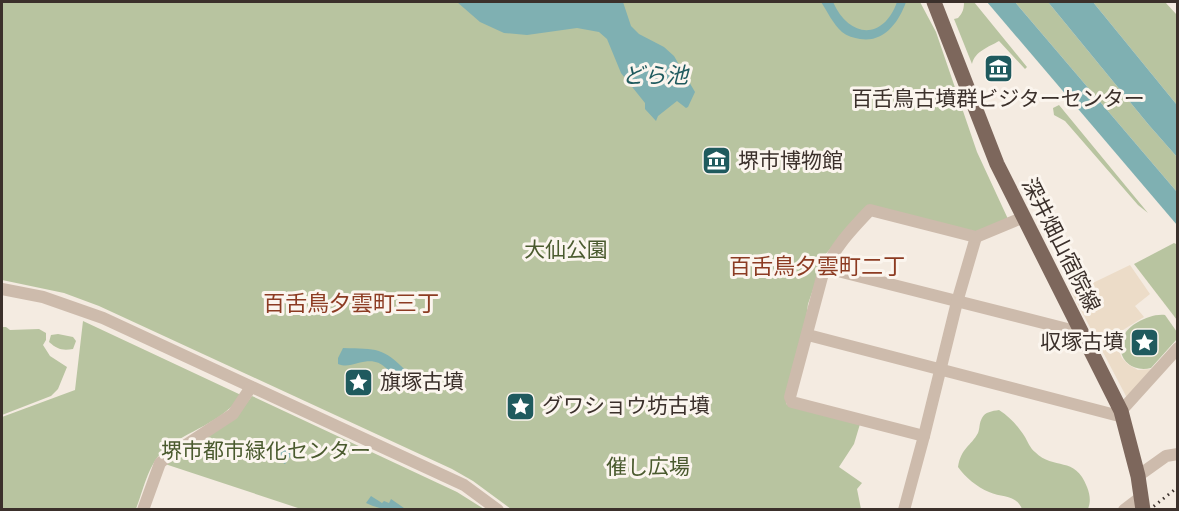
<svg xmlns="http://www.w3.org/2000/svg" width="1179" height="511" font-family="Lato,'Noto Sans JP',sans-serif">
	<rect width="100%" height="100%" fill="#f4ebe1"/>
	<g fill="#b8c4a0">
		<path d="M2 2H920L936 32 977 152 1008 219 977 232 867 206 825 255 808 304 804 334 786 404 860 424 854 444 839 467 862 483 857 489 861 509H511L473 481 452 469 99 306 64 293 2 280Z"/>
		<path d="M964 2H974L1027 67 1025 69 999 41C989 47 975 51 972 64L954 19 958 18C963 13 964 8 964 2Z"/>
		<path d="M1015 2H1048L1148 124 1177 157V192Z"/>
		<path d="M1093 2H1165L1177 15V105Z"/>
		<path d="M1059 105 1148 213 1138 205 1065 121 1054 115 1053 108Z"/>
		<path d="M1174 243 1178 245 1177 320 1134 264Z"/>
		<path d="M1165 315 1177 332V339L1151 368C1121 375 1107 339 1138 322 1146 318 1155 314 1165 315Z"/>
		<path d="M83 321 241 395C223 423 187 430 163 451 148 465 143 491 136 509L2 510V417L75 390Z"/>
		<path d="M2 327H6L10 330 39 329 46 333V340L43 345 50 356 67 367 58 389 51 396 2 415Z"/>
		<path d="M58 334 73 337 76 341 73 349C62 351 57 349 49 342L51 335Z"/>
		<path d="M252 396 457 492 484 509H301L165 464 237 416Z"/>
		<path d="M999 410C1010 417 1017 425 1025 437 1028 442 1030 448 1035 452 1054 471 1075 455 1087 487 1090 495 1091 501 1088 509H1022C1016 494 1002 498 989 492 977 487 965 477 958 467 961 448 971 446 978 433 980 428 979 423 982 418 985 412 992 411 999 410Z"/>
	</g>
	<path fill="#ecdcc8" d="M1130 265 1150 294 1135 306 1144 317 1123 330 1118 343 1119 351 1122 358 1129 365 1138 370 1152 369 1127 398 1072 293Z"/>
	<g fill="#7fb0b2">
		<path d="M457 2H623L631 26 639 34 664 47 674 56 695 92 688 107 686 108 677 101 658 116 656 121 645 109V103L621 73 607 39 599 32 577 28 527 35 504 33 480 22Z"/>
		<path d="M821 2H833C849 38 883 41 897 2H906C899 22 884 43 860 39 854 38 847 36 842 32 833 24 827 11 821 2Z"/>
		<path d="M987 2H1015L1177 192V225Z"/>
		<path d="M1048 2H1093L1177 105V157L1148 124Z"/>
		<path d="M343 348C377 349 383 347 407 372V380L402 385 399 383C385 367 381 357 358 363 350 365 346 367 338 364V358Z"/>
		<path d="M284 444 294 451 285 464 269 454 274 447 279 450Z"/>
		<path d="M371 496 382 503 384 501 389 503 391 499 404 508C391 511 378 509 366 503Z"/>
	</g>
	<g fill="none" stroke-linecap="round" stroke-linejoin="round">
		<g stroke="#cdbbac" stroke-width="12">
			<path d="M826 268 1083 333"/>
			<path d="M2 289 43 297 103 318 464 485 498 510"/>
			<path d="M808 335 1123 417"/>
			<path d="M1121 411 1178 348"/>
			<path d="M924 436 957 302 976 237"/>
			<path d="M1138 476 1166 456 1178 454"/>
			<path d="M143 510 160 463 166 458 233 414 251 387"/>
			<path d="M904 510 924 436 792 402 790 397 822 277C833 249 849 232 870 210L976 237 1024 217"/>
			<path d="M1124 510 1141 497"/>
		</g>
		<path stroke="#7d675c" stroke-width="15" d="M934 2 997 164 1121 411 1138 476 1143 510"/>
		<path stroke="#3b302b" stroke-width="3" stroke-dasharray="1.5 4.5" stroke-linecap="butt" d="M1149 510 1178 487"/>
	</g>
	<defs>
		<symbol id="museum-square" viewBox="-11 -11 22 22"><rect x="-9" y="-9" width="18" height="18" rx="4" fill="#1f5a5e" stroke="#fbf5ee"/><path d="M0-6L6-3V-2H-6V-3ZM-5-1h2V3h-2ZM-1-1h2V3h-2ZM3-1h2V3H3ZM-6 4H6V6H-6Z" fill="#fff"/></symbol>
		<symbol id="sight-square" viewBox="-11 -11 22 22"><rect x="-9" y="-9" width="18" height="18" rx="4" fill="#1f5a5e" stroke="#fbf5ee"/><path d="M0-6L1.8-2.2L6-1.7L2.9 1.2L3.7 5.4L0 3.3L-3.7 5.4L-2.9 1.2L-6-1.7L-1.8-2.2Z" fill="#fff"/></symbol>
	</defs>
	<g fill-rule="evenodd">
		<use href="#museum-square" x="982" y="52" width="33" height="33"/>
		<use href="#museum-square" x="700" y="144" width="33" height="33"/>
		<use href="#sight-square" x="1128" y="326" width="33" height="33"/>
		<use href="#sight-square" x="342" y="366" width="33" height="33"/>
		<use href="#sight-square" x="504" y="390" width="33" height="33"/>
	</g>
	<g text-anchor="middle" stroke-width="6" stroke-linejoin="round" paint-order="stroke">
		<g font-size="21" fill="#3b302b" stroke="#fbf5ee" text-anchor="start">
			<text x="998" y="106" text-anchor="middle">百舌鳥古墳群ビジターセンター</text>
			<text x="738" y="168">堺市博物館</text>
			<text x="1124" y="349" text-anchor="end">収塚古墳</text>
			<text x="380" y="389">旗塚古墳</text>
			<text x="542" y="413">グワショウ坊古墳</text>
		</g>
		<g font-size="21" fill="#3b302b" stroke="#fbf5ee">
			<text transform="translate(1061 245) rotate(63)" y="7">深井畑山宿院線</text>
		</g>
		<g font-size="21" fill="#4a5a2e" stroke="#fbf5ee">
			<text x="566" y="257">大仙公園</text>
			<text x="266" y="458">堺市都市緑化センター</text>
			<text x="648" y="474">催し広場</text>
		</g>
		<g font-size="22" font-style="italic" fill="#1f5a5e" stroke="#fbf5ee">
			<text x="655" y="83">どら池</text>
		</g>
		<g font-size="22" fill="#8c3b22" stroke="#fbf5ee">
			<text x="817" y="274">百舌鳥夕雲町二丁</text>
			<text x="351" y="311">百舌鳥夕雲町三丁</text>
		</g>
	</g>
	<rect width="1179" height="511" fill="none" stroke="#3b302b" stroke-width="6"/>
</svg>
